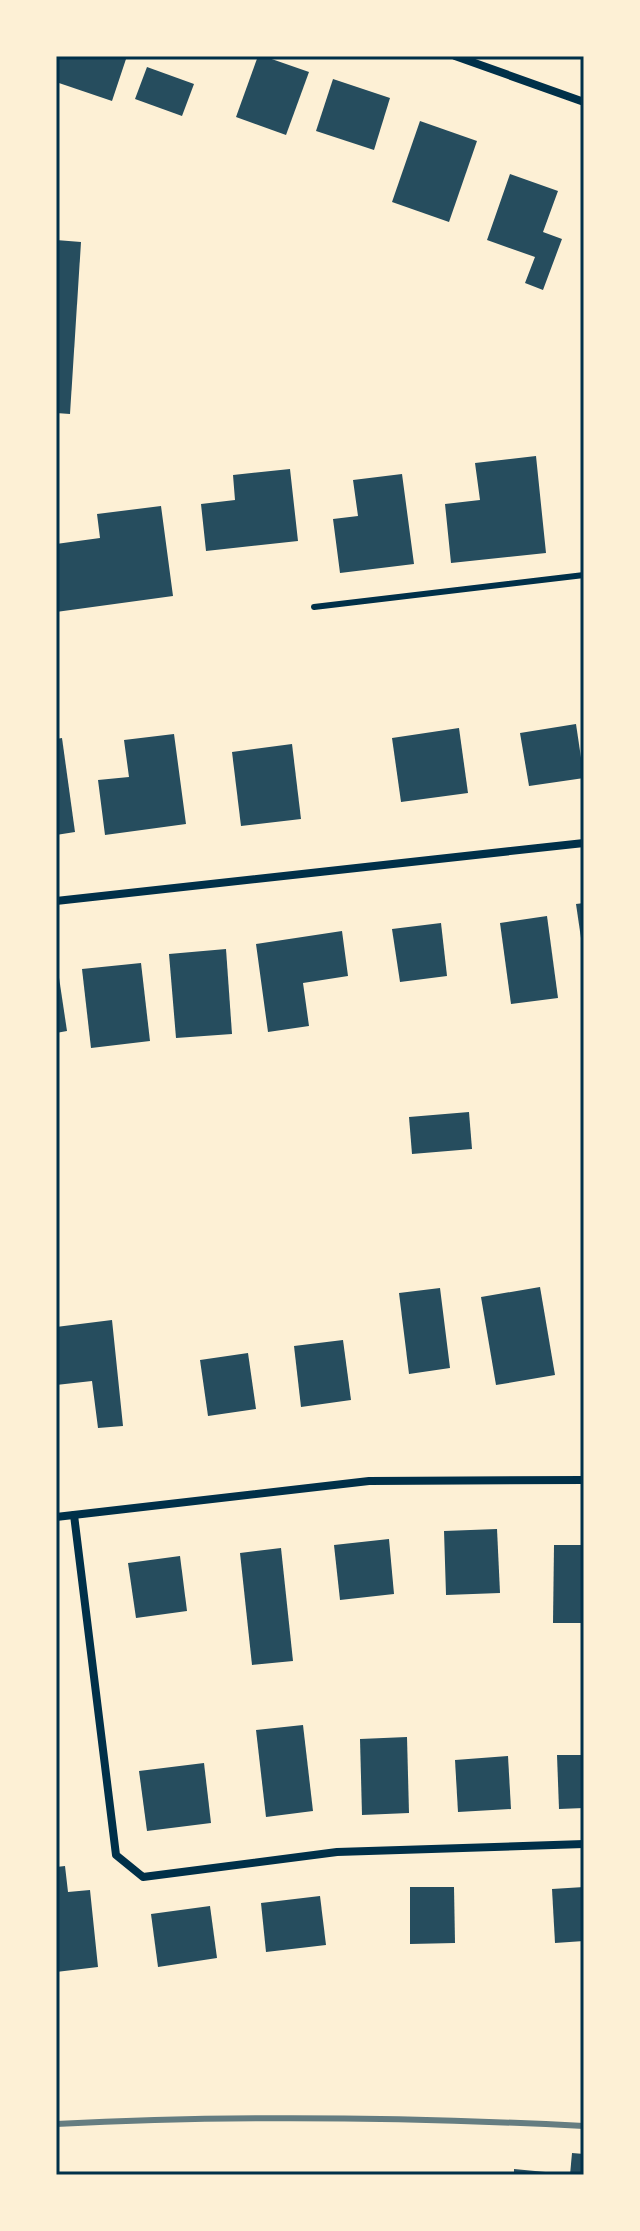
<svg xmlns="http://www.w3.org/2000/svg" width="640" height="2231" font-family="Arial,sans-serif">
	<rect width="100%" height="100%" fill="#fdf0d5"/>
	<g fill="#264d5e">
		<path d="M56 56H127L112 101 56 82Z"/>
		<path d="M258 56H263L309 72 286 135 236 117Z"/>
		<path d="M147 67 194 84 182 116 135 99Z"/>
		<path d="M333 79 390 98 374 150 316 131Z"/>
		<path d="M420 121 477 141 449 222 392 202Z"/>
		<path d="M510 174 558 191 543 232 562 239 543 290 525 283 535 257 487 240Z"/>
		<path d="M56 240 81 242 70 414 56 413Z"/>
		<path d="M536 456 546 553 451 563 445 504 480 500 475 463Z"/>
		<path d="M290 469 298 541 206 551 201 504 235 500 233 475Z"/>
		<path d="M402 474 414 564 340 573 333 519 358 516 353 480Z"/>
		<path d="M161 506 173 596 56 612V544L100 538 97 514Z"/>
		<path d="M576 724 584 778 529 786 520 733Z"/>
		<path d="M459 728 468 793 401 802 392 738Z"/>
		<path d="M174 734 186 824 105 835 98 780 129 777 124 740Z"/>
		<path d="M62 738 75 832 56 835V739Z"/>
		<path d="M292 744 301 819 241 826 232 752Z"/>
		<path d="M584 903V945H582L576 904Z"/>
		<path d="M547 916 558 998 511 1004 500 923Z"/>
		<path d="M441 923 447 976 400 982 392 929Z"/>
		<path d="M342 931 348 976 303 983 309 1026 268 1032 256 944Z"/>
		<path d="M226 949 232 1034 176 1038 169 954Z"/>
		<path d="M141 963 150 1041 91 1048 82 969Z"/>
		<path d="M58 971 67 1031 56 1033V972Z"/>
		<path d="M469 1112 472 1149 412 1154 409 1117Z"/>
		<path d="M540 1287 555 1375 496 1385 481 1297Z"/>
		<path d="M440 1288 450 1368 409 1374 399 1293Z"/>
		<path d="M112 1320 123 1426 98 1428 92 1381 56 1385V1327Z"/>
		<path d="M343 1340 351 1400 301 1407 294 1346Z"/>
		<path d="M248 1353 256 1409 208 1416 200 1360Z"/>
		<path d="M497 1529 500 1593 446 1595 444 1531Z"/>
		<path d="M389 1539 394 1594 340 1600 334 1545Z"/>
		<path d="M554 1545H584V1623H553Z"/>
		<path d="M281 1548 293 1661 252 1665 240 1553Z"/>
		<path d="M180 1556 187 1611 136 1618 128 1563Z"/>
		<path d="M303 1725 313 1811 266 1817 256 1730Z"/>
		<path d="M407 1737 409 1813 362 1815 360 1739Z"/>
		<path d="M557 1755H584V1808L559 1809Z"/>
		<path d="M508 1756 511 1809 458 1812 455 1760Z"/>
		<path d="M204 1763 211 1823 147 1831 139 1771Z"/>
		<path d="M65 1866 68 1892 90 1890 98 1967 56 1972V1867Z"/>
		<path d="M410 1887H454L455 1943 410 1944Z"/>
		<path d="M584 1887V1941L555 1943 552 1889Z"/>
		<path d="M320 1896 326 1945 266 1952 261 1903Z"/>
		<path d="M210 1906 217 1958 158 1967 151 1914Z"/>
		<path d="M572 2153 584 2154V2175H570Z"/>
		<path d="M514 2169 556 2173V2175H514Z"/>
	</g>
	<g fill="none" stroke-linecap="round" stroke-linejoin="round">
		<path stroke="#003049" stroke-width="6" d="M314 607 584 575"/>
		<g stroke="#003049" stroke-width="8">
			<path d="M455 56 584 102"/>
			<path d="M56 901 584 843"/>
			<path d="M74 1515 116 1855 143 1877 337 1852 584 1844"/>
			<path d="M56 1517 369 1481 584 1480"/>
		</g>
		<path stroke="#657d81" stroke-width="6" d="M56 2124C232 2115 408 2117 584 2126"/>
	</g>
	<rect width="640" height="2231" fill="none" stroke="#fdf0d5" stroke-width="116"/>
	<rect x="58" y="58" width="524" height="2115" fill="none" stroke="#003049" stroke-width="3"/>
</svg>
